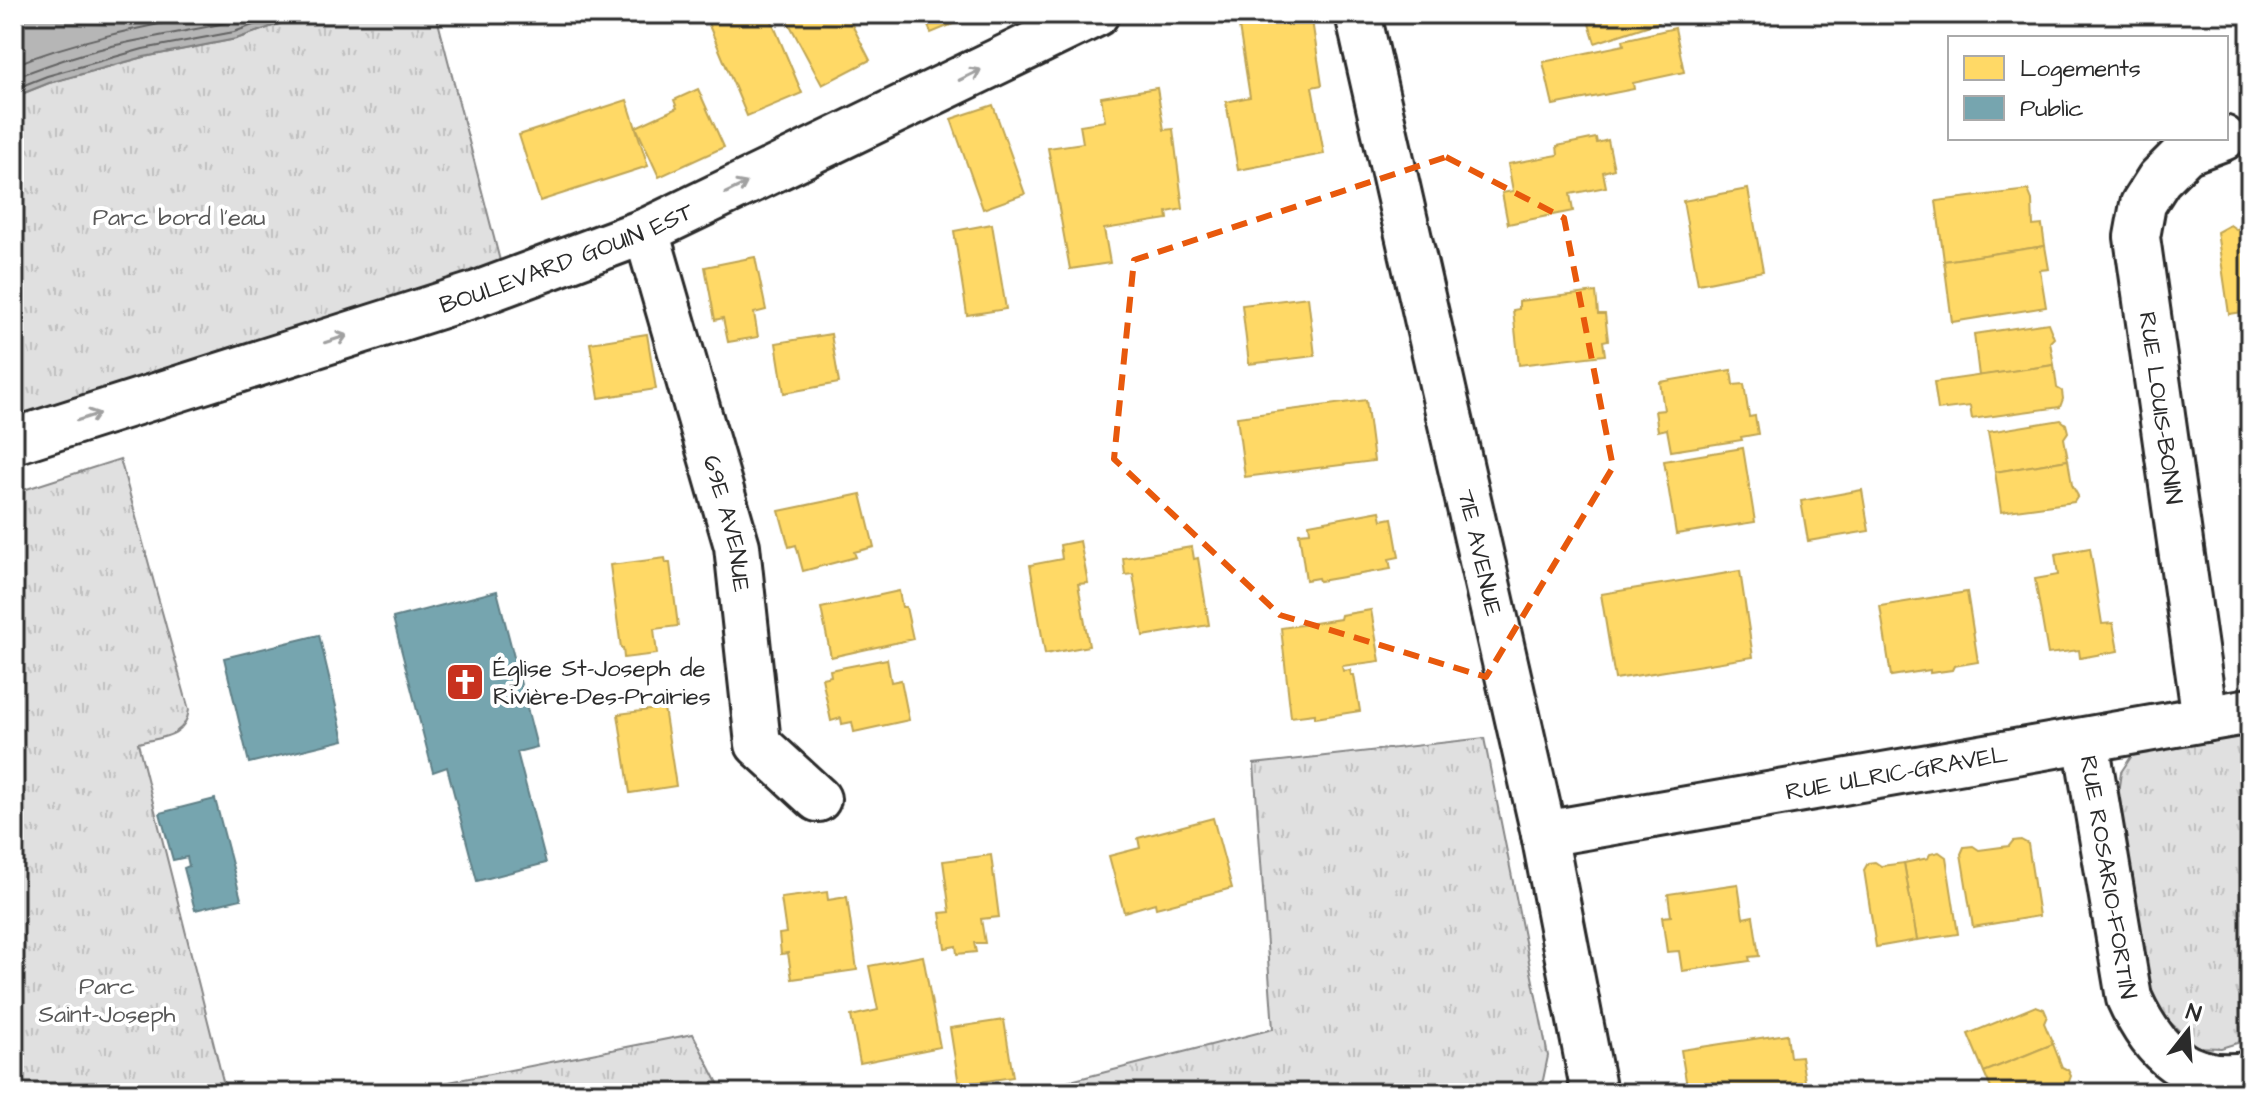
<svg xmlns="http://www.w3.org/2000/svg" width="2264" height="1107" font-family="'Architects Daughter',sans-serif">
	<defs>
		<pattern id="grass-tufts" width="24" height="20" patternUnits="userSpaceOnUse" patternTransform="scale(2)"><rect width="24" height="20" fill="#e0e0e0"/><path d="M3 7l-1-3M5 7V3M7 7l1-3M15 17l-1-3M17 17v-4M19 17l1-3" fill="none" stroke="#c0c0c0"/></pattern>
	</defs>
	<rect width="100%" height="100%" fill="#fff"/>
	<filter id="ink" filterUnits="userSpaceOnUse"><feTurbulence type="fractalNoise" baseFrequency=".0125" numOctaves="2"/><feDisplacementMap in="SourceGraphic" scale="16" xChannelSelector="R" yChannelSelector="G"/><feConvolveMatrix kernelMatrix="1 2 1 2 8 2 1 2 1" color-interpolation-filters="sRGB"/></filter>
	<g filter="url(#ink)">
		<g fill="url(#grass-tufts)" stroke="#868686" stroke-width="2">
			<path d="M307 14H436L506 284 14 443V97L49 83 144 57 236 39Z"/>
			<path d="M120 459 189 710C185 738 161 737 138 743L226 1093H14V493Z"/>
			<path d="M2250 731V1039L2221 1048 2197 1047 2148 1002 2116 807 2121 772 2137 748Z"/>
			<path d="M1484 738 1548 1056 1543 1080 1533 1093H1024L1273 1029 1254 764Z"/>
			<path d="M693 1034 723 1093H393Z"/>
		</g>
		<path fill="#b6b6b6" stroke="#7e7e7e" stroke-width="2" d="M14 14H307L236 39 144 57 49 83 14 97Z"/>
		<g fill="#ffd966" stroke="#bfa554" stroke-width="2">
			<path d="M729 14H769L802 93 747 116 708 23Z"/>
			<path d="M784 14H854L849 19 870 60 822 85Z"/>
			<path d="M923 14H977L931 33Z"/>
			<path d="M1237 14H1311L1322 85 1312 87 1324 154 1238 170 1226 102 1250 97Z"/>
			<path d="M1586 14H1657L1659 22 1595 43Z"/>
			<path d="M1675 28 1684 72 1633 83 1634 89 1553 105 1543 62 1624 45 1623 40Z"/>
			<path d="M1157 88 1164 130 1173 129 1183 209 1167 212 1168 219 1104 229 1110 263 1070 269 1048 148 1083 143 1080 125 1105 121 1101 97Z"/>
			<path d="M698 89 724 147 659 177 636 127 677 108 674 100Z"/>
			<path d="M627 100 648 166 540 201 519 135Z"/>
			<path d="M993 105 1025 194 983 209 951 119Z"/>
			<path d="M1596 138 1597 143 1608 140 1614 169 1603 172 1606 187 1570 194 1573 211 1508 224 1502 193 1513 191 1508 164 1558 155 1557 146Z"/>
			<path d="M1748 189 1763 271 1698 284 1683 201Z"/>
			<path d="M2028 190 2032 200 2033 226 2042 225 2045 246 1944 261 1936 201Z"/>
			<path d="M992 224 1006 309 967 315 954 231Z"/>
			<path d="M2230 225 2236 229 2250 227V311L2229 314 2217 232Z"/>
			<path d="M2045 246 2049 269 2040 270 2046 307 1952 322 1944 261Z"/>
			<path d="M755 257 766 310 754 313 758 337 728 342 723 318 715 320 705 267Z"/>
			<path d="M1596 292 1598 314H1605L1608 340 1603 341 1605 355 1519 365 1513 310 1519 309V301Z"/>
			<path d="M1308 297 1315 356 1249 364 1242 305Z"/>
			<path d="M2048 323 2054 338 2050 342 2054 365 1979 376 1974 334Z"/>
			<path d="M647 334 656 389 599 398 590 343Z"/>
			<path d="M831 334 839 383 784 393 776 343Z"/>
			<path d="M2054 365 2057 388 2062 391 2063 399 2060 407 1972 419 1970 406 1938 410 1934 382Z"/>
			<path d="M1731 370 1733 385 1744 384 1749 417 1755 416 1758 434 1741 437 1742 440 1671 451 1667 429 1658 431 1655 411 1664 410 1660 382Z"/>
			<path d="M2250 386V423L2243 387Z"/>
			<path d="M1366 400 1374 461 1245 477 1237 417Z"/>
			<path d="M2061 420 2066 424 2068 432 2064 438 2068 460 1995 472 1988 432Z"/>
			<path d="M1743 448 1755 522 1676 534 1664 461Z"/>
			<path d="M2068 460 2072 485 2078 496 2074 502 2001 512 1995 472Z"/>
			<path d="M1862 490 1869 531 1808 541 1801 501Z"/>
			<path d="M861 494 874 547 854 552 856 557 803 571 796 545 789 547 779 511Z"/>
			<path d="M1380 511 1382 520 1392 518 1399 557 1389 559 1391 569 1319 581 1318 578 1306 580 1299 533 1310 532 1309 524Z"/>
			<path d="M1080 541 1088 583 1078 584 1089 646 1045 654 1030 565 1062 559 1060 545Z"/>
			<path d="M1192 547 1194 559 1198 558 1209 625 1143 636 1133 574 1125 575 1123 558Z"/>
			<path d="M2090 548 2102 624 2113 623 2118 651 2080 658 2079 650 2048 654 2035 579 2058 575 2055 554Z"/>
			<path d="M665 558 666 563H670L678 626 654 629 657 654 624 658 623 648H621L610 565Z"/>
			<path d="M1740 571 1753 657 1615 679 1601 594Z"/>
			<path d="M899 591 902 607H906L913 639 831 657 821 608Z"/>
			<path d="M1967 592 1978 662 1954 666 1952 670 1930 673V670L1891 676 1880 606Z"/>
			<path d="M1371 610 1380 661 1342 666 1343 671 1350 670 1351 675H1354L1360 711 1315 718V714L1291 717 1281 628 1340 619 1341 615Z"/>
			<path d="M887 659 891 682 901 680 909 720 854 732 852 722 842 724 841 718 831 721 822 678 831 676 830 670Z"/>
			<path d="M664 708 676 786 630 793 618 714Z"/>
			<path d="M1213 818 1232 888 1156 908 1155 903 1124 912 1109 856 1140 848 1138 838Z"/>
			<path d="M2021 840 2028 844 2039 916 1973 927 1961 854 1964 847 1973 846 1979 850 2009 846 2013 841Z"/>
			<path d="M1939 852 1946 857 1958 934 1917 940 1904 863 1928 858 1930 854Z"/>
			<path d="M991 855 999 917 981 919 985 943H974L976 952 957 954 956 946 945 948 940 913 950 912 943 861Z"/>
			<path d="M1875 862 1881 866 1904 863 1917 940 1876 947 1864 870 1868 863Z"/>
			<path d="M1738 884 1743 918 1753 916 1759 956 1749 957 1750 961 1682 971 1679 951 1667 952 1662 917 1671 916 1668 894Z"/>
			<path d="M827 892 828 900 847 897 857 970 792 979 788 953 781 954 779 934 786 933 781 898Z"/>
			<path d="M923 956 940 1047 860 1063 851 1016 878 1010 869 966Z"/>
			<path d="M2036 1006 2044 1009 2047 1016 2044 1023 2053 1044 1984 1072 1968 1034Z"/>
			<path d="M1004 1020 1013 1077 959 1085 950 1028Z"/>
			<path d="M1787 1034 1790 1057 1801 1056 1807 1093H1688L1681 1050Z"/>
			<path d="M2053 1044 2062 1067 2068 1070 2071 1076 2068 1084 2041 1093H1993L1984 1072Z"/>
		</g>
		<g fill="#76a5af" stroke="#608087" stroke-width="2">
			<path d="M497 591 537 747 517 752 546 863 477 881 447 767 433 772 393 618Z"/>
			<path d="M319 635 344 740 249 763 224 658Z"/>
			<path d="M215 799 241 899 195 910 184 868 189 866 187 857 173 860 160 813Z"/>
		</g>
		<g fill="none" stroke-linecap="round" stroke-linejoin="round">
			<g stroke="#636363" stroke-width="2">
				<path d="M14 65C76 40 143 27 209 14"/>
				<path d="M14 78C56 61 101 47 145 39 181 31 218 27 254 14"/>
				<path d="M14 89 47 76 143 49 234 32 283 14"/>
			</g>
			<defs>
				<g id="street">
					<path id="s1" d="M1358 14 1544 834 1594 1093"/>
					<path id="s2" d="M646 231 737 546 758 744 818 799"/>
					<path d="M2205 719 2137 237 2143 204 2159 179 2186 152 2223 138"/>
					<path id="s3" d="M2086 741 2129 998C2153 1052 2187 1086 2250 1074"/>
					<path id="s4" d="M1544 834 2250 711"/>
				</g>
				<g id="secondary">
					<path id="s5" d="M14 441 477 294 646 231 1096 14"/>
				</g>
			</defs>
			<use href="#street" stroke="#2b2b2b" stroke-width="50"/>
			<use href="#secondary" stroke="#2b2b2b" stroke-width="50"/>
			<use href="#street" stroke="#fff" stroke-width="44"/>
			<use href="#secondary" stroke="#fff" stroke-width="44"/>
		</g>
		<defs><path id="oneway-shaft" d="M-6 0H5M1.5-3L5.5 0L1.5 3" fill="none" stroke-width="1.6" stroke-linecap="round" stroke-linejoin="round" transform="scale(2)"/></defs>
		<g stroke="#a0a0a0">
			<use href="#oneway-shaft" transform="translate(970 75) rotate(-26)"/>
			<use href="#oneway-shaft" transform="translate(736 188) rotate(-26)"/>
			<use href="#oneway-shaft" transform="translate(336 339) rotate(-18)"/>
			<use href="#oneway-shaft" transform="translate(88 417) rotate(-18)"/>
		</g>
	</g>
	<path fill="none" stroke="#e8590c" stroke-width="6" stroke-dasharray="16 10" stroke-linejoin="round" d="M1446 157 1564 218 1613 467 1486 677 1280 615 1114 459 1134 260Z"/>
	<defs>
		<symbol id="church-square" viewBox="-11 -11 22 22"><rect x="-9" y="-9" width="18" height="18" rx="4" fill="#c8321e" stroke="#fff"/><path d="M-1.2-6h2.4v3.5h3.3v2.4h-3.3V6h-2.4V-.1h-3.3v-2.4h3.3Z" fill="#fff"/></symbol>
	</defs>
	<g fill-rule="evenodd">
		<use href="#church-square" x="443" y="660" width="44" height="44"/>
	</g>
	<g text-anchor="middle" stroke-width="8" stroke-linejoin="round" paint-order="stroke">
		<g font-size="24" fill="#585858" stroke="#fff">
			<text x="179" y="225">Parc bord l'eau</text>
			<text x="107" y="994">Parc<tspan x="107" dy="28">Saint-Joseph</tspan></text>
		</g>
		<g font-size="24" fill="#2b2b2b" stroke="#fff">
			<text dy="8" stroke="none"><textPath href="#s5" startOffset="582">BOULEVARD GOUIN EST</textPath></text>
			<text transform="translate(2161 408) rotate(82)" y="8">RUE LOUIS-BONIN</text>
			<text dy="8" stroke="none"><textPath href="#s2" startOffset="304">69E AVENUE</textPath></text>
			<text dy="8" stroke="none"><textPath href="#s1" startOffset="552">71E AVENUE</textPath></text>
			<text dy="8" stroke="none"><textPath href="#s4" startOffset="358">RUE ULRIC-GRAVEL</textPath></text>
			<text dy="8" stroke="none"><textPath href="#s3" startOffset="138">RUE ROSARIO-FORTIN</textPath></text>
		</g>
		<g font-size="24" fill="#2b2b2b" stroke="#fff" text-anchor="start">
			<text x="493" y="676">Église St-Joseph de<tspan x="493" dy="28">Rivière-Des-Prairies</tspan></text>
		</g>
	</g>
	<rect width="2264" height="1107" fill="none" stroke="#fff" stroke-width="48"/>
	<rect x="24" y="24" width="2216" height="1059" fill="none" stroke="#2b2b2b" stroke-width="3" filter="url(#ink)"/>
	<rect x="1948" y="36" width="280" height="104" fill="#ffffff" stroke="#aaaaaa" stroke-width="2"/>
	<rect x="1964" y="56" width="40" height="24" fill="#ffd966" stroke="#aaaaaa" stroke-width="2"/>
	<text x="2020" y="76" font-size="24" fill="#2b2b2b">Logements</text>
	<rect x="1964" y="96" width="40" height="24" fill="#76a5af" stroke="#aaaaaa" stroke-width="2"/>
	<text x="2020" y="116" font-size="24" fill="#2b2b2b">Public</text>
	<g transform="translate(2188 1031) rotate(17)" stroke="#ffffff" stroke-width="6" paint-order="stroke">
	<path d="M0-6L14 30L0 20L-14 30Z" fill="#2b2b2b"/>
	<text y="-12" font-size="22" font-weight="bold" text-anchor="middle" fill="#2b2b2b">N</text>
	</g>
</svg>
